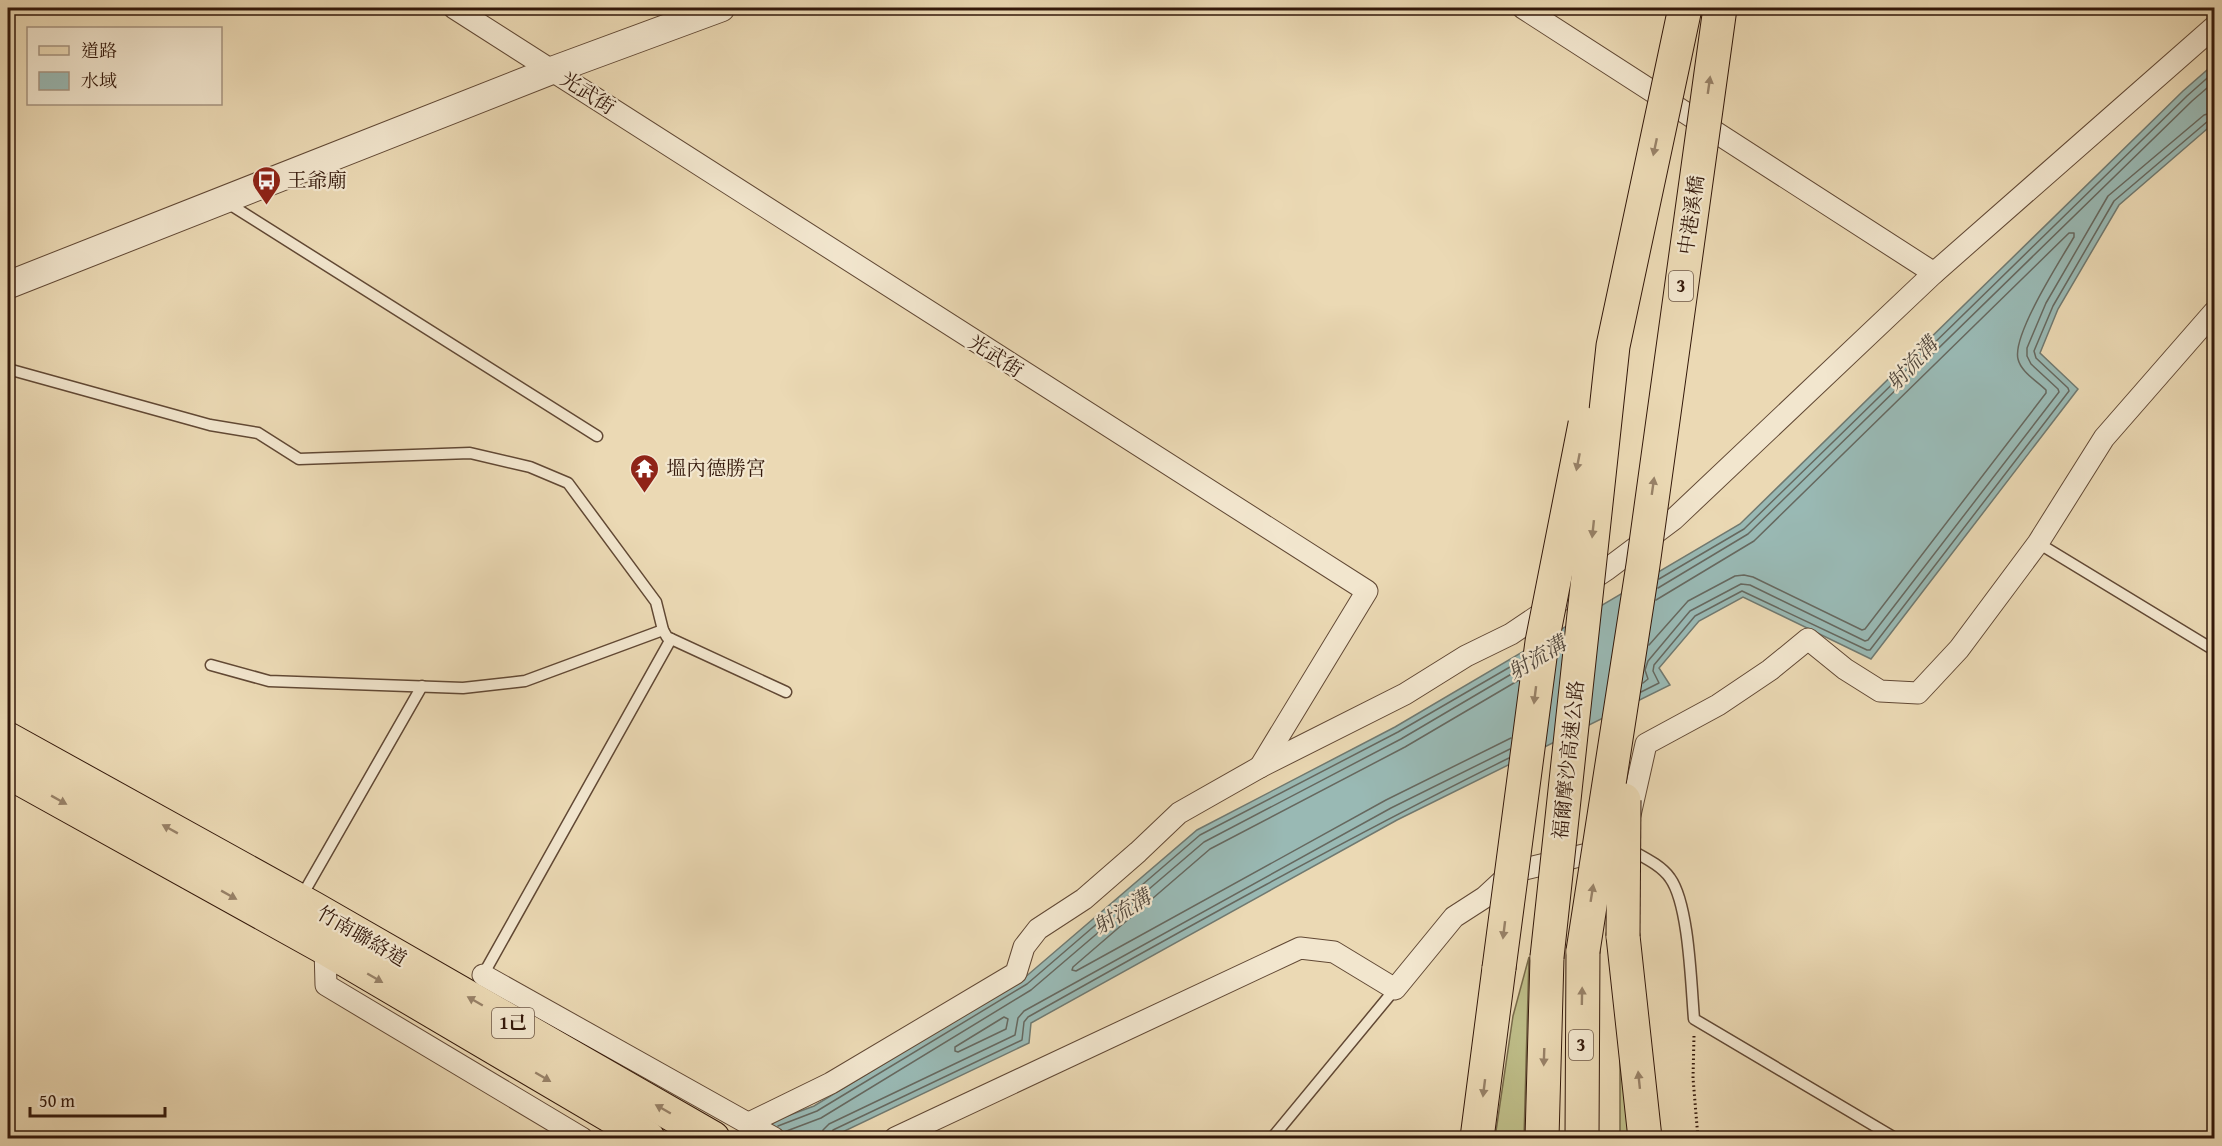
<svg xmlns="http://www.w3.org/2000/svg" width="2222" height="1146" font-family="'Gentium Book Plus','Noto Serif TC',serif">
	<rect width="100%" height="100%" fill="#ebd9b4"/>
	<filter id="stains"><feTurbulence type="fractalNoise" baseFrequency=".00333" numOctaves="4"/><feColorMatrix values="0 0 0 0 .2 0 0 0 0 .09 0 0 0 0 .02 0 0 0 .5 -.17"/></filter>
	<radialGradient id="worn" r=".72"><stop offset=".6" stop-color="#630" stop-opacity="0"/><stop offset="1" stop-color="#630" stop-opacity=".3"/></radialGradient>
	<g fill="#bebd88" stroke="#786a49" stroke-width="1.5">
		<path d="M1529 957 1524 1138H1495L1513 1016Z"/>
		<path d="M1620 1056 1633 1138H1620Z"/>
	</g>
	<path fill="#99b9b4" stroke="#707970" stroke-width="1.5" d="M2214 64V123L2119 205 2058 309 2040 353 2078 389 1871 659 1743 597 1699 621 1659 668 1670 685 1397 820 1031 1023 1029 1043 830 1138H728L814 1106 1023 979 1197 830 1395 727 1740 524 2183 91Z"/>
	<g fill="none" stroke-linecap="round" stroke-linejoin="round">
		<g stroke="#66685f" stroke-width="1.5">
			<path d="M1659 579 1744 529 2187 96 2214 72"/>
			<path d="M1658 588 1748 534 2192 101 2214 82"/>
			<path d="M1649 645 1688 601 1735 576 1744 575 1753 577 1862 630 1865 629 2046 393V390C2037 381 2021 372 2018 359 2012 335 2061 259 2074 237V233H2069L1754 541 1656 600"/>
			<path d="M1643 683 1648 679 1645 670 1648 661 1690 611 1741 584 1750 585 1865 641 1868 640 2059 392 2058 389 2031 364 2027 356V348L2046 303 2108 196 2204 115 2214 112"/>
			<path d="M1641 692 1659 683 1653 671 1654 665 1695 616 1742 591 1867 650H1870L2069 391 2068 388 2036 358 2034 351 2053 306 2114 201 2208 121 2214 119"/>
			<path d="M1511 738 1386 800 1076 971 1072 970 1073 967 1210 849 1405 747 1519 680"/>
			<path d="M1004 1017 1008 1019 1006 1029 958 1052 955 1051V1047Z"/>
			<path d="M778 1126 817 1111 1027 984 1200 835 1398 732 1522 660"/>
			<path d="M784 1132 821 1118 1031 990 1204 842 1401 739 1520 669"/>
			<path d="M821 1138 823 1130 829 1124 1015 1035 1018 1018 1024 1011 1391 808 1510 749"/>
			<path d="M829 1138 833 1130 1022 1040 1024 1022 1028 1017C1186 928 1345 839 1509 758"/>
		</g>
		<defs>
			<g id="service">
				<path d="M226 202 597 436"/>
				<path d="M8 369 210 425 258 433 299 459 470 453 530 467 568 483 656 602 663 630 667 637 786 692"/>
				<path d="M2038 543 2214 650"/>
				<path d="M211 665 269 681 463 688 525 681 663 630"/>
				<path d="M1629 849C1643 857 1661 865 1670 878 1689 904 1691 984 1694 1019L1895 1138"/>
				<path d="M299 895 307 887 422 686"/>
				<path d="M483 975 671 639"/>
				<path d="M1272 1138 1395 989"/>
			</g>
			<g id="minor">
				<path d="M454 8 1367 591 1260 767"/>
				<path d="M1523 8 1934 273"/>
				<path d="M1630 815 1646 744 1718 705 1770 670 1808 639 1845 669 1880 691 1918 693 1959 649 2038 543 2104 438 2214 312"/>
				<path d="M325 948 326 985 582 1138"/>
				<path d="M483 975 774 1138"/>
				<path d="M747 1124 831 1083 1016 973 1024 947 1038 929 1084 899 1138 852 1179 813 1260 767 1405 694 1466 656 1511 634 1606 570 1674 519 1934 273 2214 27"/>
				<path d="M895 1138 1300 948 1334 952 1395 989 1454 917 1485 897 1512 872 1609 849"/>
			</g>
			<path id="tertiary" d="M8 285 553 70 721 8"/>
			<g id="primary">
				<path d="M8 739 313 908 713 1138"/>
				<path d="M8 772 325 948 648 1138"/>
			</g>
			<g id="motorway">
				<path d="M1623 936 1645 1138"/>
				<path d="M1477 1138 1499 968"/>
				<path d="M1542 1138 1547 957"/>
				<path d="M1582 1138 1583 951"/>
			</g>
		</defs>
		<use href="#service" stroke="#614834" stroke-width="13"/>
		<use href="#minor" stroke="#614834" stroke-width="23"/>
		<use href="#tertiary" stroke="#614834" stroke-width="29"/>
		<use href="#primary" stroke="#33180a" stroke-width="35"/>
		<use href="#motorway" stroke="#33180a" stroke-width="35"/>
		<path stroke="#33180a" stroke-width="3" stroke-dasharray="1.5 3" stroke-linecap="butt" d="M1694 1036 1693 1078 1698 1138"/>
		<use href="#service" stroke="#f2e6ce" stroke-width="10"/>
		<use href="#minor" stroke="#f2e6ce" stroke-width="21"/>
		<use href="#tertiary" stroke="#f2e6ce" stroke-width="27"/>
		<use href="#primary" stroke="#ebd9b4" stroke-width="33"/>
		<use href="#motorway" stroke="#ebd9b4" stroke-width="33"/>
		<defs>
			<g id="motorway-bridge">
				<path d="M1623 936 1624 800"/>
				<path d="M1583 951 1643 565 1720 8"/>
				<path d="M1547 957 1613 346 1685 8"/>
				<path d="M1499 968 1542 642 1585 424"/>
			</g>
		</defs>
		<use href="#motorway-bridge" stroke="#33180a" stroke-width="35" stroke-linecap="butt"/>
		<use href="#motorway-bridge" stroke="#ebd9b4" stroke-width="33"/>
	</g>
	<defs><path id="oneway-solid" d="M-6-.8H1V-3.2L6.5 0L1 3.2V.8H-6Z" transform="scale(1.5)"/></defs>
	<g fill="#988268">
		<use href="#oneway-solid" transform="translate(1709 85) rotate(-82)"/>
		<use href="#oneway-solid" transform="translate(1655 147) rotate(102)"/>
		<use href="#oneway-solid" transform="translate(1578 462) rotate(101)"/>
		<use href="#oneway-solid" transform="translate(1653 486) rotate(-82)"/>
		<use href="#oneway-solid" transform="translate(1593 529) rotate(96)"/>
		<use href="#oneway-solid" transform="translate(1535 695) rotate(97)"/>
		<use href="#oneway-solid" transform="translate(59 800) rotate(29)"/>
		<use href="#oneway-solid" transform="translate(170 829) rotate(-151)"/>
		<use href="#oneway-solid" transform="translate(1592 893) rotate(-81)"/>
		<use href="#oneway-solid" transform="translate(229 895) rotate(29)"/>
		<use href="#oneway-solid" transform="translate(1504 930) rotate(97)"/>
		<use href="#oneway-solid" transform="translate(375 978) rotate(30)"/>
		<use href="#oneway-solid" transform="translate(1582 996) rotate(-89)"/>
		<use href="#oneway-solid" transform="translate(475 1001) rotate(-150)"/>
		<use href="#oneway-solid" transform="translate(1544 1057) rotate(92)"/>
		<use href="#oneway-solid" transform="translate(543 1077) rotate(30)"/>
		<use href="#oneway-solid" transform="translate(1639 1080) rotate(-96)"/>
		<use href="#oneway-solid" transform="translate(1484 1088) rotate(97)"/>
		<use href="#oneway-solid" transform="translate(663 1109) rotate(-150)"/>
	</g>
	<defs>
		<symbol id="bus-pin" viewBox="-11 -11 22 30"><path d="M0 17L-7.5 6A9.5 9.5 0 1 1 7.5 6Z" fill="#8f2418" stroke="#f2e6ce"/><path d="M-5-6H5V4H4V6H2V4H-2V6H-4V4H-5ZM-3.5-4V0h7V-4ZM-3.5 1.2v1.5H-2V1.2ZM2 1.2v1.5H3.5V1.2Z" fill="#fff"/></symbol>
		<symbol id="temple-pin" viewBox="-11 -11 22 30"><path d="M0 17L-7.5 6A9.5 9.5 0 1 1 7.5 6Z" fill="#8f2418" stroke="#f2e6ce"/><path d="M0-6L5-2H3V0L6.5 2.5H4V6H1.5V3h-3V6H-4V2.5H-6.5L-3 0V-2H-5Z" fill="#fff"/></symbol>
	</defs>
	<g fill-rule="evenodd">
		<use href="#bus-pin" x="250" y="164" width="33" height="45"/>
		<use href="#temple-pin" x="628" y="452" width="33" height="45"/>
	</g>
	<g text-anchor="middle" stroke-width="4.5" stroke-linejoin="round" paint-order="stroke">
		<g fill="#f2e6ce" stroke="#6c5645" stroke-width="1.5">
			<rect x="1669" y="271" width="24" height="30" rx="4.5"/>
			<rect x="492" y="1008" width="42" height="30" rx="4.5"/>
			<rect x="1569" y="1030" width="24" height="30" rx="4.5"/>
		</g>
		<g font-size="18" font-weight="bold" fill="#33180a">
			<text x="1681" y="292">3</text>
			<text x="513" y="1029">1己</text>
			<text x="1581" y="1051">3</text>
		</g>
		<g font-size="20" fill="#33180a" stroke="#f2e6ce">
			<text transform="translate(588 93) rotate(33)" y="7">光武街</text>
			<text transform="translate(1691 215) rotate(-82)" y="7">中港溪橋</text>
			<text transform="translate(996 356) rotate(33)" y="7">光武街</text>
			<text transform="translate(1568 760) rotate(-84)" y="7">福爾摩沙高速公路</text>
			<text transform="translate(362 936) rotate(30)" y="7">竹南聯絡道</text>
		</g>
		<g font-size="20" fill="#33180a" stroke="#f2e6ce" text-anchor="start">
			<text x="287" y="187">王爺廟</text>
			<text x="666" y="475">塭內德勝宮</text>
		</g>
		<g font-size="21" font-style="italic" fill="#52483d" stroke="#f2e6ce">
			<text transform="translate(1912 364) rotate(-47)" y="7">射流溝</text>
			<text transform="translate(1537 658) rotate(-31)" y="7">射流溝</text>
			<text transform="translate(1122 912) rotate(-32)" y="7">射流溝</text>
		</g>
	</g>
	<rect width="2222" height="1146" fill="none" stroke="#ebd9b4" stroke-width="30"/>
	<rect x="9" y="9" width="2204" height="1128" fill="none" stroke="#33180a" stroke-width="3"/>
	<rect x="15" y="15" width="2192" height="1116" fill="none" stroke="#33180a" stroke-width="1.5"/>
	<rect x="27" y="27" width="195" height="78" fill="#f2e6ce" stroke="#a69480" stroke-width="1.5"/>
	<rect x="39" y="46" width="30" height="9" fill="#ebd9b4" stroke="#a69480" stroke-width="1.5"/>
	<text x="81" y="57" font-size="18" fill="#33180a">道路</text>
	<rect x="39" y="72" width="30" height="18" fill="#99b9b4" stroke="#a69480" stroke-width="1.5"/>
	<text x="81" y="87" font-size="18" fill="#33180a">水域</text>
	<path d="M30 1107v9h135v-9" fill="none" stroke="#33180a" stroke-width="3"/>
	<text x="39" y="1107" font-size="18" fill="#33180a" stroke="#f2e6ce" stroke-width="4.5" paint-order="stroke">50 m</text>
	<rect width="100%" height="100%" filter="url(#stains)"/>
	<rect width="100%" height="100%" fill="url(#worn)"/>
</svg>
